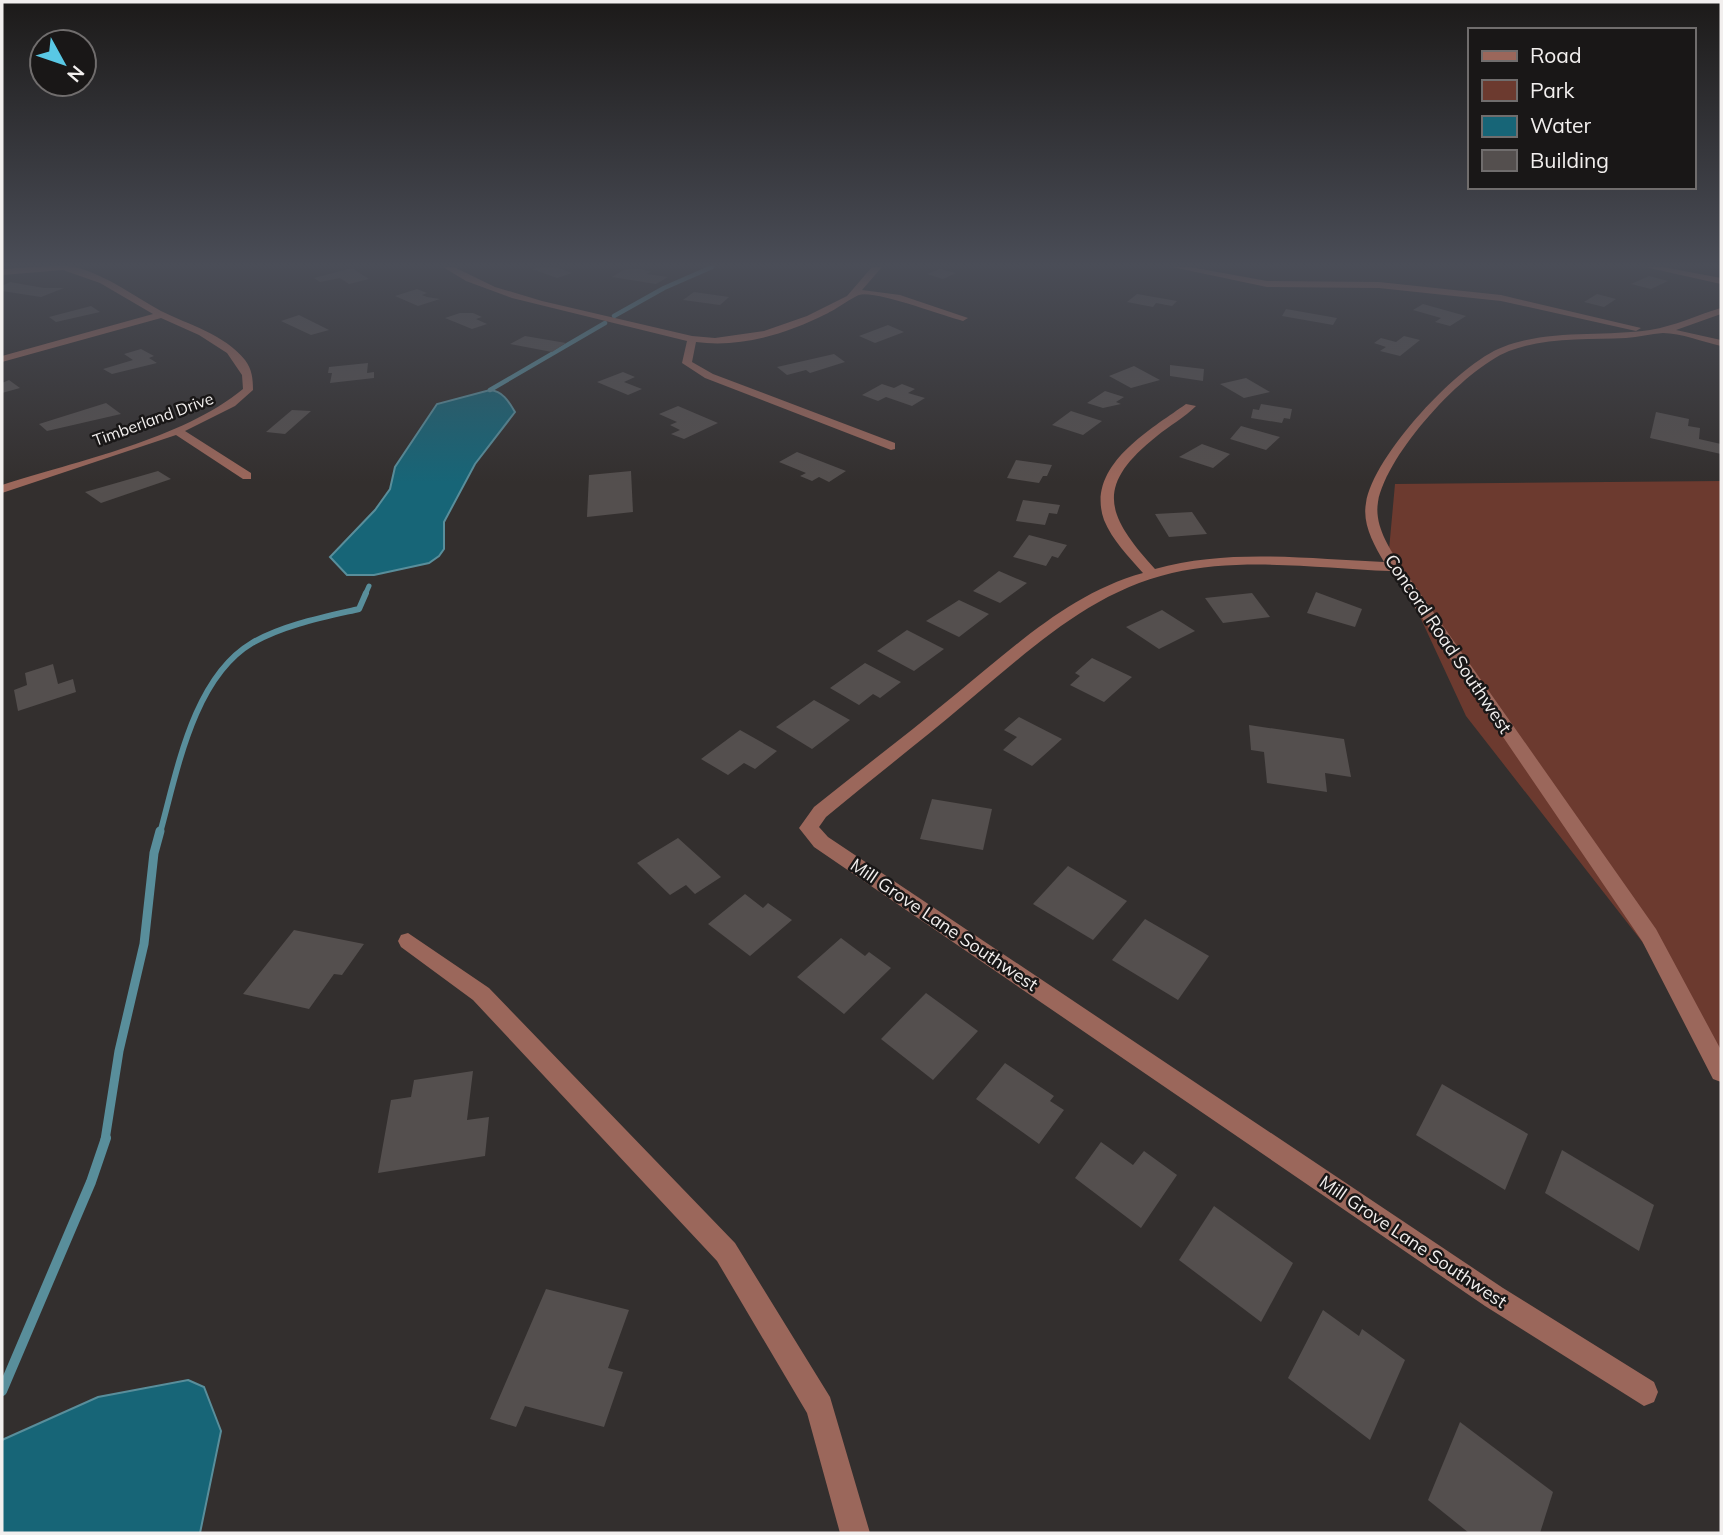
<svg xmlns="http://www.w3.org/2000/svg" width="1723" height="1535" font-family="Mulish,sans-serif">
	<rect width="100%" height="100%" fill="#332f2e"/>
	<path fill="#6c3a2f" d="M1721 481V1053L1700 1016 1466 716 1389 550 1395 484Z"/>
	<g fill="#176577" stroke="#598e9b" stroke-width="2">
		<path d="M490 390C503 391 509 402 515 412L475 464 444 522V549L439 556 429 563 374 575H347L330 557 375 510 390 489 395 467 437 404Z"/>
		<path d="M188 1380 204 1387 221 1431 200 1533H2V1440L98 1397Z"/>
	</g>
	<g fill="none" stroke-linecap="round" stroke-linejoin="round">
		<g stroke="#598e9b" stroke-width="4.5">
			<path d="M614 316 664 288 712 267"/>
			<path d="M490 390 605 323"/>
		</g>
		<path stroke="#598e9b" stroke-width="5" d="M365 595 369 586"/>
		<path stroke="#598e9b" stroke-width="6" d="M160 833C177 772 193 678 252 643 283 625 324 617 359 609L366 593"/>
		<path stroke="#598e9b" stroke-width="9" d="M105 1140 119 1051 144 944 154 853 160 831"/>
		<path stroke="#598e9b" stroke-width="10" d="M2 1391 91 1182 106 1138"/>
	</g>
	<g fill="#544f4e">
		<path d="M540 267H556L572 273 557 278 532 269Z"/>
		<path d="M352 268 369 279 349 284 340 278 320 282 314 278Z"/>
		<path d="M638 269 651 271 647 274 668 277 656 284 612 277 623 270Z"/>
		<path d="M940 269 956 273 943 279 927 274Z"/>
		<path d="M1649 276 1668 281 1651 289 1631 284Z"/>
		<path d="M10 282 44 288H64L41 297 2 291V286Z"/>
		<path d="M417 289 427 293 422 295 427 297 440 299 418 306 395 296Z"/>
		<path d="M694 292 729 297 720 305 683 300Z"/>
		<path d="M1137 294 1177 301 1172 306 1156 303 1153 307 1127 302Z"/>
		<path d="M1597 294 1616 299 1604 307 1584 302Z"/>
		<path d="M1423 304 1466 316 1450 326 1435 322 1441 318 1413 310Z"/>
		<path d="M91 306 100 312 56 322 49 317Z"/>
		<path d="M1286 309 1337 318 1333 325 1282 316Z"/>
		<path d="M460 313H473L482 317 476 319 487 324 472 329 445 318Z"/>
		<path d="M299 315 329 330 311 335 281 321Z"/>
		<path d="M888 325 904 332 875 343 859 336Z"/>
		<path d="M525 336 566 343 552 352 510 344Z"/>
		<path d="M1404 336 1420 340 1400 356 1380 351 1386 347 1374 343 1381 338 1396 342Z"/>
		<path d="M141 349 154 356 149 358 157 363 112 374 103 369 133 360 124 354Z"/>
		<path d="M834 354 845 362 810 373 806 370 787 375 777 367Z"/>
		<path d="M368 363 367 373 374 372V378L330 383 332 373H328L329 367Z"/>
		<path d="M1170 365 1204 369 1203 381 1170 376Z"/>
		<path d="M1134 366 1160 380 1131 388 1109 376Z"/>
		<path d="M623 372 635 377 624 382 642 389 628 395 597 382Z"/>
		<path d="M1246 378 1270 392 1244 398 1220 384Z"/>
		<path d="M9 380 20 388 2 393V383Z"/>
		<path d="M882 384 894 388 902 384 915 389 908 393 925 398 912 406 886 397 878 401 862 395Z"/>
		<path d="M1105 391 1124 397 1116 402 1121 404 1103 408 1087 403Z"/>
		<path d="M106 403 121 414 47 431 39 424Z"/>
		<path d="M1261 404 1292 409 1290 419 1284 418 1282 423 1251 418 1253 409 1259 410Z"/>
		<path d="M678 406 718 423 684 439 671 434 680 430 670 425 677 422 659 414Z"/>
		<path d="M292 410 311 411 285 434 266 432Z"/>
		<path d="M1071 411 1102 421 1083 435 1052 425Z"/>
		<path d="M1656 412 1689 419 1688 426 1700 428 1699 439 1721 444V454L1650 438Z"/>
		<path d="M1241 426 1280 437 1266 450 1230 439Z"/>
		<path d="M1202 444 1230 454 1213 468 1179 457Z"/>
		<path d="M797 452 846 471 829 482 819 477 812 481 800 476 806 473 779 462Z"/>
		<path d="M1016 460 1052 465 1047 476H1043L1039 483 1007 478Z"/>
		<path d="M158 471 171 479 101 503 85 492Z"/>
		<path d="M631 471 633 512 587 517 589 475Z"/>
		<path d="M1023 500 1060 505 1057 514 1049 513 1045 525 1016 521Z"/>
		<path d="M1192 512 1207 534 1169 537 1155 514Z"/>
		<path d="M1029 535 1067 545 1058 558 1052 556 1046 566 1013 557Z"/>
		<path d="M999 571 1027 583 1000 603 973 591Z"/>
		<path d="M1316 592 1362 609 1355 627 1307 613Z"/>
		<path d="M1252 593 1270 617 1223 623 1205 598Z"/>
		<path d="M959 600 989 614 959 637 926 621Z"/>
		<path d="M1162 610 1195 631 1159 649 1126 627Z"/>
		<path d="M907 630 944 649 914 671 877 651Z"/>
		<path d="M1092 658 1132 677 1104 702 1070 685 1080 676 1075 673Z"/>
		<path d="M865 663 901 682 880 698 873 694 859 705 830 688Z"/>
		<path d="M53 664 58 684 73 679 76 692 18 711 14 690 27 685 25 673Z"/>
		<path d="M814 700 850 720 812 749 776 727Z"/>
		<path d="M1019 717 1062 739 1032 766 1003 750 1017 737 1004 730Z"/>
		<path d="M1249 725 1344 739 1351 777 1325 773 1327 792 1267 783 1264 752 1251 750Z"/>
		<path d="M740 730 777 751 755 769 744 763 728 775 701 759Z"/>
		<path d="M932 799 992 809 983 850 920 839Z"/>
		<path d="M678 838 721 877 695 894 686 885 670 895 637 863Z"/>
		<path d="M1068 866 1127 901 1093 940 1033 904Z"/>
		<path d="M745 894 763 908 768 903 792 920 750 956 708 924Z"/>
		<path d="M1145 919 1209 956 1178 1000 1112 960Z"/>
		<path d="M294 930 364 944 342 975 334 974 309 1009 243 994Z"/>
		<path d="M841 938 865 956 869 952 891 968 844 1014 797 977Z"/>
		<path d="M926 993 978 1031 933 1080 881 1039Z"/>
		<path d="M1005 1063 1054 1096 1050 1101 1064 1110 1039 1144 976 1099Z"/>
		<path d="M473 1071 467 1120 489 1117 485 1156 378 1173 391 1100 411 1097 414 1080Z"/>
		<path d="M1442 1084 1528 1134 1505 1190 1416 1135Z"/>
		<path d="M1101 1142 1133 1165 1144 1151 1177 1175 1141 1228 1075 1178Z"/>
		<path d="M1562 1150 1654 1205 1639 1251 1545 1193Z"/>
		<path d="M1214 1206 1293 1263 1261 1322 1179 1260Z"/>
		<path d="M546 1289 629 1310 608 1368 623 1372 604 1427 525 1406 516 1427 490 1419Z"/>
		<path d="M1323 1310 1359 1336 1362 1329 1405 1360 1370 1440 1288 1378Z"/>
		<path d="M1460 1422 1553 1492 1540 1533H1469L1428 1500Z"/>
	</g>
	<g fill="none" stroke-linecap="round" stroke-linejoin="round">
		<g fill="#9b675b" fill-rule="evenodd">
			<path d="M30 267C45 267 64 264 79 268 109 277 134 296 161 311 189 325 224 334 245 360 252 369 253 379 253 390L235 406 185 431 251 473V479H243L176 435 2 493V485C76 461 183 439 243 389L242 375 227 353 199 335 161 318 2 362V356L153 314 100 283 63 270 2 275V269Z"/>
			<path d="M443 267H454L495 287 542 301 692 336 715 338 764 331 807 316 847 296 872 267H882L862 290 900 295 968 318 963 321C943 316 875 290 859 295 853 297 835 310 826 314 786 334 741 348 696 342L692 362 713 374 895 443V449L891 450 705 378 682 363 687 341 512 298 466 281Z"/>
			<path d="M1172 267H1190L1267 281 1379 282 1501 295 1641 328 1636 331 1501 301 1379 288 1267 287Z"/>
			<path d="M1645 267H1663L1721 278V284Z"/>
			<path d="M1721 308V314L1676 330 1721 340V346C1703 342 1681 333 1663 333 1651 334 1638 337 1626 338 1588 340 1545 337 1509 351 1464 369 1387 453 1378 502 1374 525 1389 548 1401 566L1656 929 1721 1050V1082L1713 1079 1642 941 1390 571C1318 568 1242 557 1172 573 1090 592 1030 650 967 702 921 741 873 778 826 817L819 827 828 837 1503 1288 1654 1382 1658 1392 1654 1402 1644 1406 1485 1306 814 847 799 828 814 807C861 769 909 733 956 694 1013 648 1070 593 1143 573 1129 557 1112 540 1104 520 1085 466 1150 430 1186 404L1196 406C1185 417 1169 426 1157 436 1094 486 1106 515 1155 569 1229 548 1309 559 1384 562 1374 545 1362 524 1366 503 1373 456 1459 363 1503 347 1549 329 1602 337 1650 330 1675 326 1697 315 1721 308Z"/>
			<path d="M408 933 489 988 735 1243 830 1397 870 1533H840L807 1413 717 1261 473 1000 401 947 398 941 401 935Z"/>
		</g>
	</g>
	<linearGradient id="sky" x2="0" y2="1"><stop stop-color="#1c1a19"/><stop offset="0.55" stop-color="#4a4d57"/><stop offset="1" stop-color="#4a4d57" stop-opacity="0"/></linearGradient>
	<rect width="1723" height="482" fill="url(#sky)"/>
	<g text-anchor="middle" stroke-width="5" stroke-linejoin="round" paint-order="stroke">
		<g font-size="16" fill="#f2efee" stroke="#191717">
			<text transform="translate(153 419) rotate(-20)" y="6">Timberland Drive</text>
		</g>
		<g font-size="18" fill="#f2efee" stroke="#191717">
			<text transform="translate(1448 644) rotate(56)" y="6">Concord Road Southwest</text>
			<text transform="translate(944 925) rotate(34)" y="6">Mill Grove Lane Southwest</text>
			<text transform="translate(1413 1242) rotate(34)" y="6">Mill Grove Lane Southwest</text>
		</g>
	</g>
	<rect width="1723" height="1535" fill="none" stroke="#f2efee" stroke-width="7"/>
	<rect x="1468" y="28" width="228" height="161" fill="#191717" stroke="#706d6d" stroke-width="2"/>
	<rect x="1482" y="51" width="35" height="10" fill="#9b675b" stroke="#706d6d" stroke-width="2"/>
	<text x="1530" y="63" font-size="21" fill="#f2efee">Road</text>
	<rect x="1482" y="80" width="35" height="21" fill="#6c3a2f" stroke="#706d6d" stroke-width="2"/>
	<text x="1530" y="98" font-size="21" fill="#f2efee">Park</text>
	<rect x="1482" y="116" width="35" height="21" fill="#176577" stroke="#706d6d" stroke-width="2"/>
	<text x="1530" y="133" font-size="21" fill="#f2efee">Water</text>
	<rect x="1482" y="150" width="35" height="21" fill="#544f4e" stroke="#706d6d" stroke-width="2"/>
	<text x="1530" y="168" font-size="21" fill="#f2efee">Building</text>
	<g transform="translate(63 63) rotate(130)"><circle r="33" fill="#191717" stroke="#706d6d" stroke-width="2"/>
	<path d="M0-5L12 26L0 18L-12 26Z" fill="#59c8e5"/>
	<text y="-10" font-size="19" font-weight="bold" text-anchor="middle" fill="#f2efee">N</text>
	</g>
</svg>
